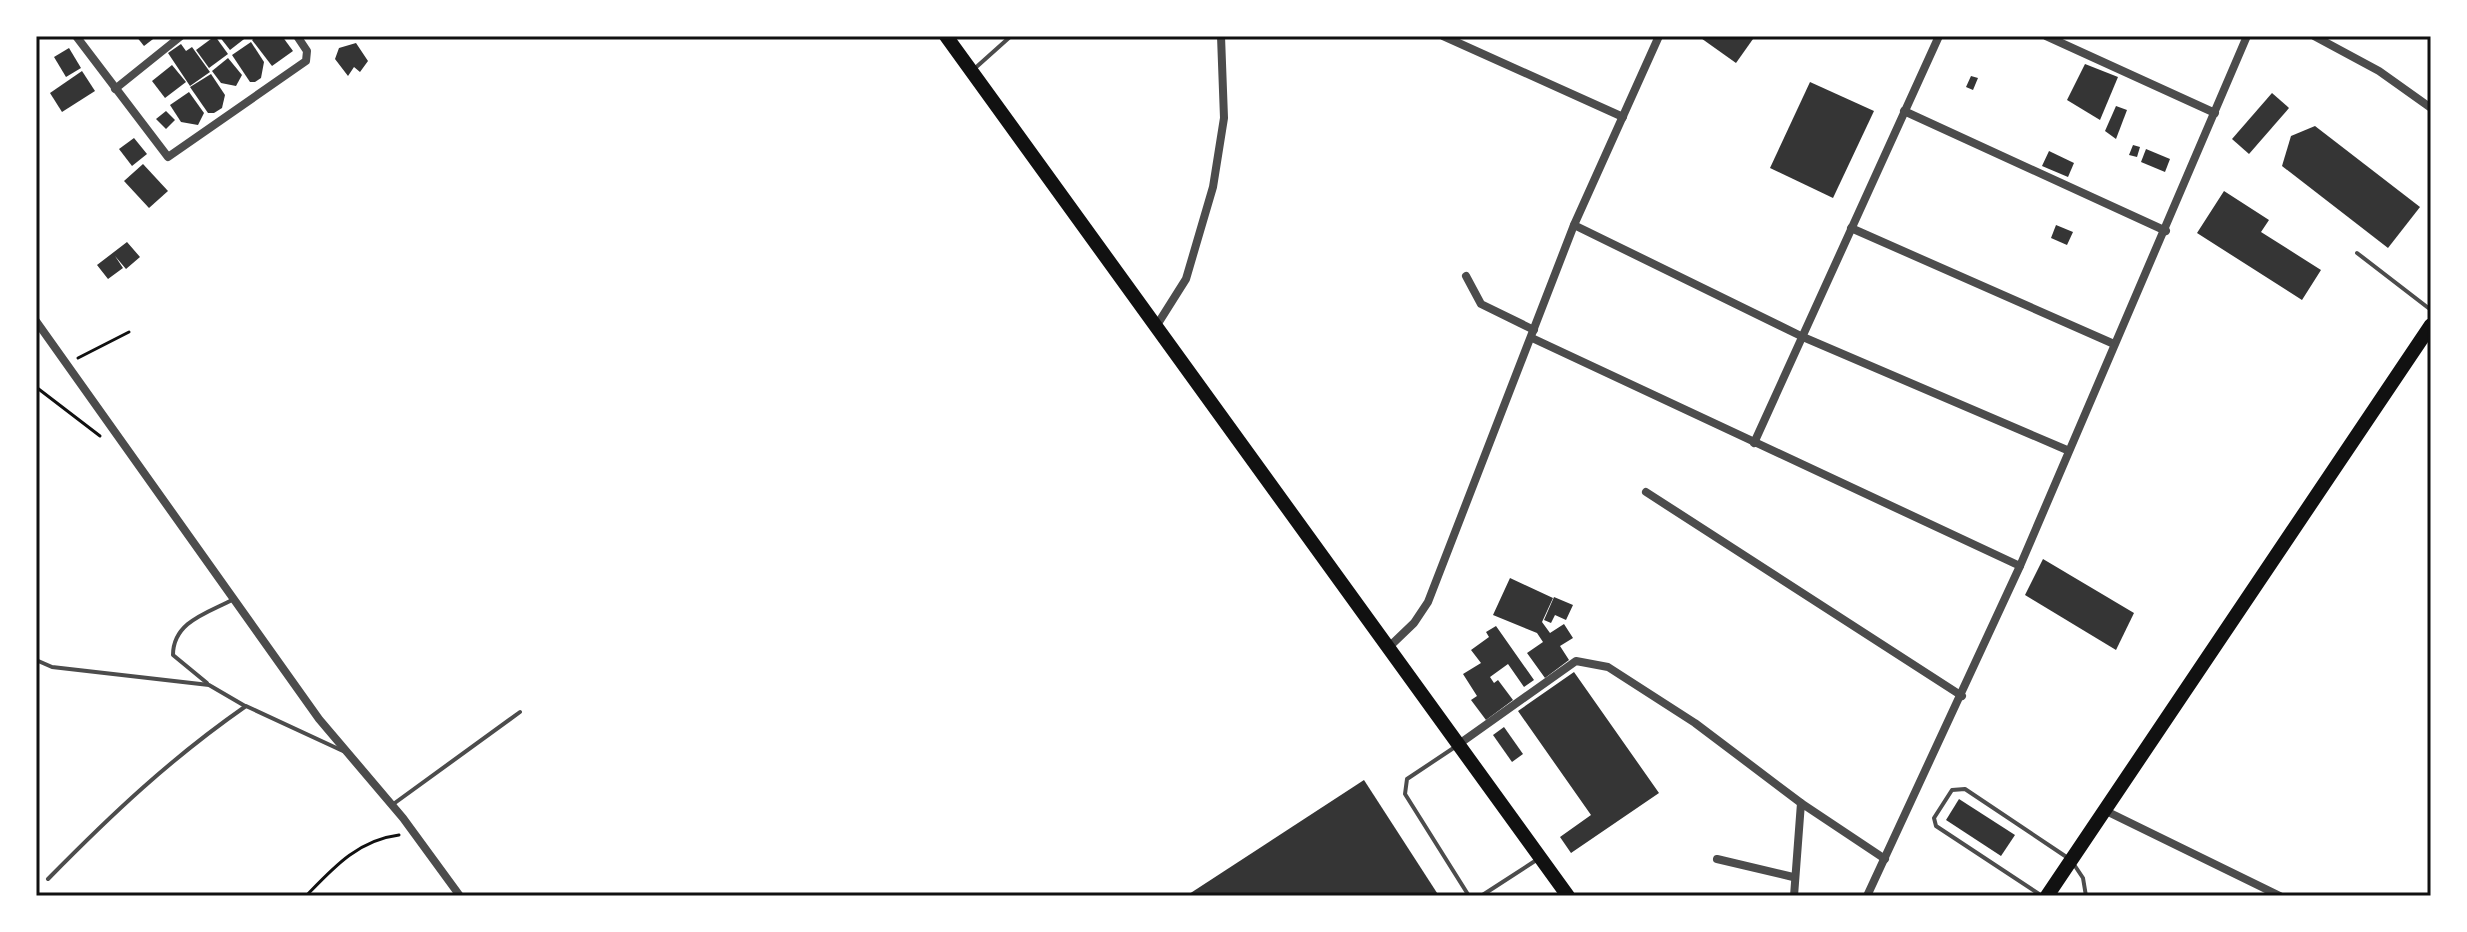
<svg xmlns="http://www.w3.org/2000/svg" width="2467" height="932" font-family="'Asap Condensed',sans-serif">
	<rect width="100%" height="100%" fill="#fff"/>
	<g fill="#353535">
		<path d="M136 36H157L144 46Z"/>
		<path d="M215 36 228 54 209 68 196 50Z"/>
		<path d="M219 36H248L230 50Z"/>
		<path d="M257 36H282L293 51 272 66 252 40Z"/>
		<path d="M1698 36H1750L1753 39 1736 63Z"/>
		<path d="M251 42 264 62 261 78 255 82H250L232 55Z"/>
		<path d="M356 43 368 61 360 72 354 67 348 76 335 59 339 48Z"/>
		<path d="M181 44 186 51 192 47 210 72 190 86 168 53Z"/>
		<path d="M69 48 81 68 66 77 54 57Z"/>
		<path d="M228 58 242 75 236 86 221 83 212 71Z"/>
		<path d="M2085 64 2118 77 2100 120 2067 100Z"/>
		<path d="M172 65 186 82 165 98 152 81Z"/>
		<path d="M82 71 95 91 62 112 50 93Z"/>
		<path d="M211 74 225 95 222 108 214 113H208L190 87Z"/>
		<path d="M1971 76 1978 78 1973 90 1966 87Z"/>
		<path d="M1810 82 1874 111 1833 198 1770 168Z"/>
		<path d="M189 92 204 113 198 125 181 122 170 105Z"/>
		<path d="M2272 93 2289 108 2249 154 2232 139Z"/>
		<path d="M2116 106 2127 110 2116 139 2105 131Z"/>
		<path d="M166 111 175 120 166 129 156 119Z"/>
		<path d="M2315 126 2420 207 2388 248 2282 166 2291 136Z"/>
		<path d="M134 138 147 154 132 166 119 149Z"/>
		<path d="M2133 145 2140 147 2137 157 2129 155Z"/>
		<path d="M2146 149 2170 159 2165 172 2141 162Z"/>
		<path d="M2049 151 2074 163 2068 177 2042 166Z"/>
		<path d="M143 164 168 191 149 208 124 181Z"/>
		<path d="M2224 191 2269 220 2261 232 2321 270 2302 300 2197 233Z"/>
		<path d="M2056 225 2073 232 2067 245 2051 238Z"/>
		<path d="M127 242 140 257 126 269 115 256 123 268 108 279 97 265Z"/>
		<path d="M2043 559 2134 613 2116 650 2025 595Z"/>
		<path d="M1510 578 1553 598 1542 622 1550 633 1564 624 1573 638 1560 646 1569 660 1545 678 1527 653 1543 642 1537 633 1493 615Z"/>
		<path d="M1554 597 1573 605 1566 620 1555 615 1551 623 1544 620Z"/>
		<path d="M1496 626 1534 680 1524 687 1508 664 1490 677 1494 683 1498 680 1513 700 1486 720 1471 700 1477 696 1463 674 1481 663 1471 650 1489 637 1486 632Z"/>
		<path d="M1574 672 1659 793 1571 853 1560 837 1591 815 1518 711Z"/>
		<path d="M1504 727 1523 754 1512 762 1493 735Z"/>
		<path d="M1364 780 1439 896H1186Z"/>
		<path d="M1959 799 2015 835 2001 856 1946 820Z"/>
	</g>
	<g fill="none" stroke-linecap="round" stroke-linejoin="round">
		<g stroke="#111" stroke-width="3">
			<path d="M78 358 129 332"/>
			<path d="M36 387 100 436"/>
			<path d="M306 896C333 868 358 840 399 835"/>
		</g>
		<g stroke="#4c4c4c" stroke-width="4">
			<path d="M973 70 1011 36"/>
			<path d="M2357 253 2431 310"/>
			<path d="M36 660 52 667 209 685 245 706"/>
			<path d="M207 683 173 655C173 622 207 613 232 600"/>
			<path d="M1455 747 1407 779 1405 794 1469 896"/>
			<path d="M392 805 520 712"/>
			<path d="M48 879C112 814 170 759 246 706L343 751"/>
			<path d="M1481 896 1538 859"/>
			<path d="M2042 896 1936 826 1934 818 1952 790 1965 789 2071 860 2083 878 2086 896"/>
		</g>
		<g stroke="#4c4c4c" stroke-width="8">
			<path d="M76 36 168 157 306 61 307 51 297 36"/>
			<path d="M1443 36 1623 117"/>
			<path d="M2046 36 2215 113"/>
			<path d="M2314 36 2379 71 2431 108"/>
			<path d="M115 89 181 36"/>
			<path d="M1904 111 2166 231"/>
			<path d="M1574 225 1803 337 2067 450"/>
			<path d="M1851 228 2114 344"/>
			<path d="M1466 276 1481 304 1534 330"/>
			<path d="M36 321 319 719 403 818 460 896"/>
			<path d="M1157 325 1186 279 1213 187 1224 118 1221 36"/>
			<path d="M1532 338 2020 566"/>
			<path d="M1754 443 1939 36"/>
			<path d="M1646 492 1962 696"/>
			<path d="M1389 647 1414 623 1428 602 1574 225 1659 36"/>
			<path d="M1459 744 1576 661 1608 667 1695 723 1801 803"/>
			<path d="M2104 810 2280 896"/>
			<path d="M1717 859 1793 877"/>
			<path d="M1794 896 1801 803 1885 859"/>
			<path d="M1867 896 2020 566 2247 36"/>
		</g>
		<g stroke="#111" stroke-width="14">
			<path d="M946 36 1568 896"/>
			<path d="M2047 896 2431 325"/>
		</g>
	</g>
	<rect width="2467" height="932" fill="none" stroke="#ffffff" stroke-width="76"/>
	<rect x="38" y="38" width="2391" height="856" fill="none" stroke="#111" stroke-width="3"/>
</svg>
